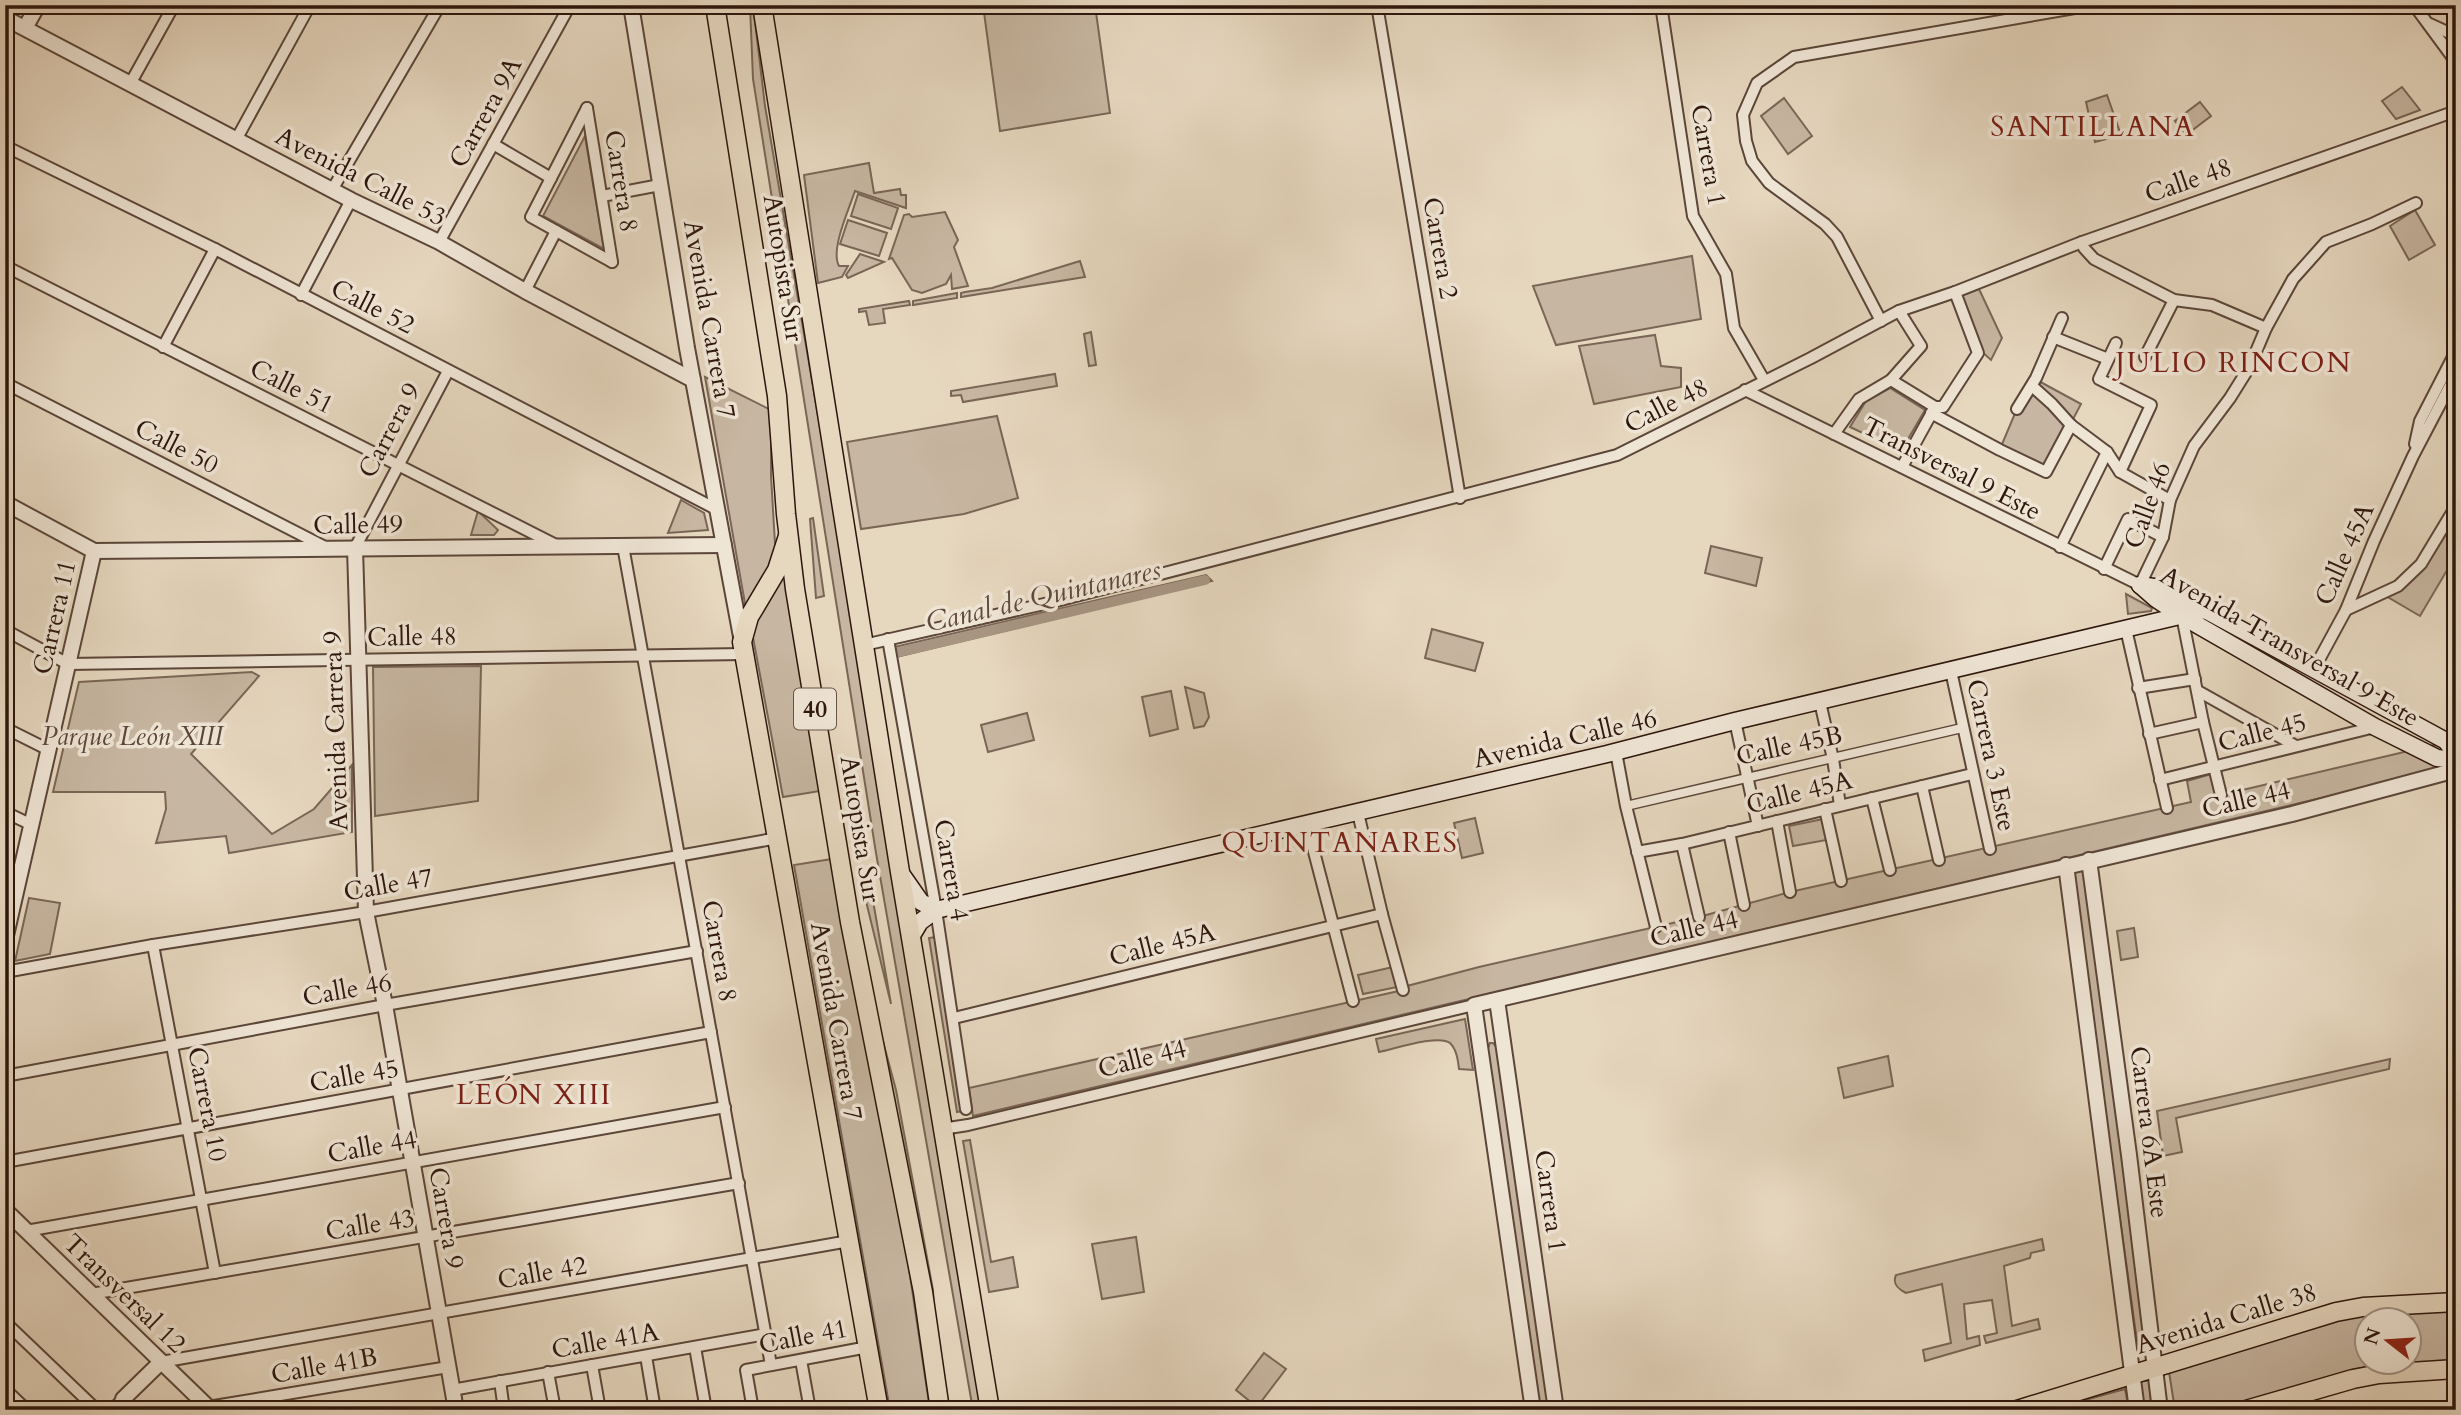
<svg xmlns="http://www.w3.org/2000/svg" width="2461" height="1415" font-family="Cardo,serif">
	<rect width="100%" height="100%" fill="#e6d7bf"/>
	<filter id="stains"><feTurbulence type="fractalNoise" baseFrequency=".00286" numOctaves="4"/><feColorMatrix values="0 0 0 0 .2 0 0 0 0 .09 0 0 0 0 .02 0 0 0 .5 -.17"/></filter>
	<radialGradient id="worn" r=".72"><stop offset=".6" stop-color="#630" stop-opacity="0"/><stop offset="1" stop-color="#630" stop-opacity=".3"/></radialGradient>
	<g fill="#c7b6a1" stroke="#7a6656" stroke-width="2" fill-rule="evenodd">
		<path d="M750 5H753L765 106 865 690 983 1410H973L876 853 753 79Z"/>
		<path d="M983 5H1095L1110 113 1000 131Z"/>
		<path d="M2402 87 2420 110 2396 119 2382 101Z"/>
		<path d="M2107 95 2121 135 2095 142 2086 102Z"/>
		<path d="M1784 98 1812 136 1788 154 1761 116Z"/>
		<path d="M2200 102 2211 116 2186 135 2175 121Z"/>
		<path d="M585 136 604 249 543 216Z"/>
		<path d="M869 163 874 193 900 189 901 195H906V208L855 191C849 209 830 250 839 266H848L842 277 818 283 804 175Z"/>
		<path d="M858 194 898 208 891 229 851 216Z"/>
		<path d="M2415 210 2435 245 2409 260 2390 226Z"/>
		<path d="M945 212 958 240 954 247 968 286 952 289 951 275 946 284 922 293 912 290 892 258 889 259 904 215 909 214 912 217Z"/>
		<path d="M848 220 887 233 879 256 840 244Z"/>
		<path d="M860 254 884 262 848 278 846 275Z"/>
		<path d="M1692 256 1701 319 1556 345 1533 286Z"/>
		<path d="M1080 261 1085 277 961 297V293L965 292 992 288Z"/>
		<path d="M1979 289 2002 338 1991 360 1981 351 1961 296Z"/>
		<path d="M957 293V298L913 305V301Z"/>
		<path d="M909 301 910 305 883 309 885 323 869 325 866 311 859 312V309Z"/>
		<path d="M1091 332 1096 365 1089 366 1084 334Z"/>
		<path d="M1655 335 1661 366 1681 368V387L1594 404 1579 346Z"/>
		<path d="M1055 374 1057 386 963 402 961 395 951 396V391Z"/>
		<path d="M705 377 771 410V476L776 560 747 615Z"/>
		<path d="M2035 379 2081 404 2046 471 2000 449 2016 411Z"/>
		<path d="M1890 388 1925 410 1901 451 1850 427 1866 401Z"/>
		<path d="M997 416 1018 498 964 514 861 529 847 442Z"/>
		<path d="M681 500 704 513 708 530 668 533Z"/>
		<path d="M478 511 498 530 494 535H471Z"/>
		<path d="M2456 511V555L2420 616 2386 596 2401 588Z"/>
		<path d="M813 518 824 596 816 598 810 519Z"/>
		<path d="M1711 546 1762 558 1756 586 1705 573Z"/>
		<path d="M784 569 820 791 783 797 751 627Z"/>
		<path d="M1206 575 1212 581 892 658 890 648Z"/>
		<path d="M2126 594 2152 608 2151 611 2128 614Z"/>
		<path d="M1432 629 1483 643 1475 671 1425 658Z"/>
		<path d="M481 666 478 801 375 816 373 667Z"/>
		<path d="M252 672 259 676 191 754 272 834 314 809 352 765V832L229 853 226 836 156 843 166 809 165 792H53L79 682Z"/>
		<path d="M1185 687 1204 693 1209 717 1204 726 1194 728Z"/>
		<path d="M1171 691 1178 729 1150 736 1142 697Z"/>
		<path d="M1027 713 1034 740 988 752 981 725Z"/>
		<path d="M2456 742V764L2338 794 973 1116 969 1088 1403 990 1407 986 1479 967 1699 917 1790 892 2191 802 2187 781 2215 773 2221 795 2434 745Z"/>
		<path d="M1475 818 1483 853 1462 858 1454 823Z"/>
		<path d="M1828 818 1832 839 1793 846 1789 826Z"/>
		<path d="M832 859 901 1215 930 1410H890L794 865Z"/>
		<path d="M2086 870 2150 1353 2139 1356 2072 872Z"/>
		<path d="M871 895H872L891 1004 865 897Z"/>
		<path d="M29 898 60 903 50 954 15 961Z"/>
		<path d="M2134 928 2138 957 2121 960 2117 931Z"/>
		<path d="M936 937 963 1111 957 1112 929 938Z"/>
		<path d="M1393 967 1397 987 1363 994 1358 975Z"/>
		<path d="M877 1019 896 1090 933 1290 935 1327Z"/>
		<path d="M1465 1019 1473 1070 1459 1069C1458 1061 1457 1050 1450 1043 1439 1034 1394 1049 1379 1052L1376 1039Z"/>
		<path d="M1490 1043H1493L1498 1049 1550 1410H1539L1487 1051Z"/>
		<path d="M1888 1056 1893 1086 1844 1098 1838 1068Z"/>
		<path d="M2390 1059 2389 1069 2176 1118 2182 1152 2163 1156 2157 1111Z"/>
		<path d="M970 1140 991 1262 1013 1257 1018 1287 989 1292 963 1141Z"/>
		<path d="M1136 1237 1144 1292 1102 1299 1092 1244Z"/>
		<path d="M2042 1239 2044 1250 2031 1253 2030 1258 2004 1266 2012 1326 2038 1319 2040 1329 1986 1343 1984 1336 1997 1333 1992 1300 1964 1304 1967 1339 1979 1336 1980 1345 1925 1361 1923 1350 1951 1343 1942 1284 1906 1293C1898 1289 1892 1284 1896 1275Z"/>
		<path d="M2456 1309V1363L2375 1366 2355 1369 2216 1410H2175L2169 1372 2328 1320 2365 1312ZM2366 1320H2408V1362H2366Z"/>
		<path d="M1264 1353 1286 1369 1257 1407 1236 1390Z"/>
		<path d="M2139 1381H2149L2152 1410H2144Z"/>
		<path d="M2125 1389 2129 1410H2049Z"/>
	</g>
	<g fill="none" stroke-linecap="round" stroke-linejoin="round">
		<path stroke="#a79582" stroke-width="10" d="M891 654 1205 580"/>
		<defs>
			<path id="pedestrian" d="M1626 806 1962 728"/>
			<g id="minor">
				<path d="M1377 5 1460 498"/>
				<path d="M1661 5 1693 216 1726 274 1734 328 1764 380"/>
				<path d="M2414 5 2456 62"/>
				<path d="M2430 24 2456 36"/>
				<path d="M130 84 174 5"/>
				<path d="M587 108 531 217 612 262"/>
				<path d="M587 108 612 262"/>
				<path d="M236 140 310 5"/>
				<path d="M493 144 551 178"/>
				<path d="M5 146 215 249 718 510"/>
				<path d="M332 190 440 5"/>
				<path d="M602 196 660 185"/>
				<path d="M439 242 570 5"/>
				<path d="M2082 242 2084 248 2094 259 2174 300 2212 305 2266 328"/>
				<path d="M5 266 556 545"/>
				<path d="M525 291 556 231"/>
				<path d="M301 295 351 200"/>
				<path d="M1881 321 1837 237 1825 224 1769 183 1752 161 1746 141 1743 115 1757 83 1794 57 2092 5"/>
				<path d="M2053 337 2108 359"/>
				<path d="M2116 343 2099 379 2151 405 2120 472"/>
				<path d="M163 347 215 249"/>
				<path d="M2145 357 2174 300"/>
				<path d="M1891 380 1935 407"/>
				<path d="M5 383 327 548"/>
				<path d="M2032 386 2052 404 2071 425 2107 452 2120 472 2170 500"/>
				<path d="M1745 390 2140 585 2163 537 2170 500 2194 446 2230 398 2250 366 2266 328 2293 279 2326 242 2372 224 2416 203"/>
				<path d="M2017 409 2036 378 2062 318"/>
				<path d="M1931 413 2000 450 2046 472 2071 425"/>
				<path d="M1834 434 1859 399 1891 380 1921 346 1899 311"/>
				<path d="M2415 444 2420 421 2456 351"/>
				<path d="M1902 467 1935 407H1943L1978 353 1955 292"/>
				<path d="M623 546 771 1365"/>
				<path d="M2060 547 2107 452"/>
				<path d="M355 548 448 371"/>
				<path d="M2104 569 2128 519 2163 537"/>
				<path d="M2346 610 2398 586 2421 564 2456 506"/>
				<path d="M2182 616 2203 722 2221 795"/>
				<path d="M2126 629 2167 808"/>
				<path d="M5 630 68 664 744 654"/>
				<path d="M888 639 936 910 966 1109"/>
				<path d="M864 645 1053 602 1617 455 1811 358 1899 311 1955 292 2082 242 2456 111"/>
				<path d="M2314 669 2346 610 2374 541 2413 456 2456 374"/>
				<path d="M1951 671 1990 849"/>
				<path d="M2138 688 2195 679"/>
				<path d="M2198 691 2296 746"/>
				<path d="M1820 702 1833 759 1840 805"/>
				<path d="M1735 721 1758 826"/>
				<path d="M5 728 49 750"/>
				<path d="M2149 734 2203 722"/>
				<path d="M1616 752 1626 806 1656 927"/>
				<path d="M2160 780 2375 727"/>
				<path d="M1922 786 1939 860"/>
				<path d="M1872 798 1890 870"/>
				<path d="M1825 809 1841 881"/>
				<path d="M5 812 32 825"/>
				<path d="M1358 813 1382 914 1403 990"/>
				<path d="M1777 821 1790 892"/>
				<path d="M1307 825 1353 1001"/>
				<path d="M1729 832 1744 905"/>
				<path d="M1682 844 1699 917"/>
				<path d="M1637 852 1682 844 1972 774"/>
				<path d="M153 945 215 1273"/>
				<path d="M5 972 153 945 366 912 778 838"/>
				<path d="M954 1018 1382 914"/>
				<path d="M5 1076 385 1005 697 951"/>
				<path d="M942 1129 968 1125 1474 1005"/>
				<path d="M5 1162 711 1032"/>
				<path d="M26 1231 725 1107"/>
				<path d="M91 1294 739 1183"/>
				<path d="M5 1322 97 1410"/>
				<path d="M695 1347 706 1410"/>
				<path d="M646 1356 655 1410"/>
				<path d="M801 1360 810 1410"/>
				<path d="M161 1362 849 1241"/>
				<path d="M592 1365 600 1410"/>
				<path d="M548 1372 555 1410"/>
				<path d="M500 1381 504 1410"/>
				<path d="M5 1389 27 1410"/>
				<path d="M452 1390 766 1334"/>
				<path d="M208 1407 448 1367"/>
				<path d="M112 1410 123 1399"/>
				<path d="M753 1410 746 1370 868 1347"/>
			</g>
			<g id="tertiary">
				<path d="M631 5 687 348 742 642"/>
				<path d="M5 18 351 200 439 242 525 291 693 380"/>
				<path d="M25 28 38 5"/>
				<path d="M5 503 94 551 724 545"/>
				<path d="M355 548 366 912 385 1005 456 1410"/>
				<path d="M2089 860 2129 1155 2160 1410"/>
				<path d="M2066 865 2137 1410"/>
				<path d="M5 940 94 551"/>
				<path d="M1497 1000 1556 1410"/>
				<path d="M5 1210 211 1410"/>
				<path d="M127 1410 123 1399 161 1362"/>
				<path d="M1533 1410 1474 1005 2292 814 2456 770"/>
			</g>
			<g id="secondary">
				<path d="M2140 585 2156 599 2182 616 2375 727 2437 758 2456 760"/>
				<path d="M2140 585 2160 588 2205 610 2446 741 2456 754"/>
				<path d="M900 872 921 902 936 910"/>
				<path d="M911 937 920 922 936 910 1607 754 1735 721 2205 610"/>
			</g>
			<g id="primary">
				<path d="M788 536 777 570 749 617 742 642 879 1410"/>
				<path d="M2017 1410 2336 1312 2363 1307 2456 1302"/>
				<path d="M2246 1410 2353 1379 2379 1374 2456 1369"/>
			</g>
			<g id="trunk">
				<path d="M715 5 777 396 786 514 795 589 850 922 923 1292 940 1410"/>
				<path d="M762 5 900 872 990 1410"/>
			</g>
		</defs>
		<use href="#pedestrian" stroke="#5b4639" stroke-width="11"/>
		<use href="#minor" stroke="#5b4639" stroke-width="14"/>
		<use href="#tertiary" stroke="#5b4639" stroke-width="18"/>
		<use href="#secondary" stroke="#2d160c" stroke-width="19"/>
		<use href="#primary" stroke="#2d160c" stroke-width="21"/>
		<use href="#trunk" stroke="#2d160c" stroke-width="21"/>
		<use href="#pedestrian" stroke="#efe5d5" stroke-width="8"/>
		<use href="#minor" stroke="#efe5d5" stroke-width="10"/>
		<use href="#tertiary" stroke="#efe5d5" stroke-width="14"/>
		<use href="#secondary" stroke="#efe5d5" stroke-width="16"/>
		<use href="#primary" stroke="#e6d7bf" stroke-width="18"/>
		<use href="#trunk" stroke="#e6d7bf" stroke-width="18"/>
	</g>
	<g text-anchor="middle" stroke-width="7" stroke-linejoin="round" paint-order="stroke">
		<rect fill="#efe5d5" stroke="#675448" stroke-width="2" x="794" y="688.5" width="42" height="41" rx="5"/>
		<g font-size="24" font-weight="bold" fill="#2d160c">
			<text x="815" y="717">40</text>
		</g>
		<g font-size="26" fill="#2d160c" stroke="#efe5d5">
			<text transform="translate(485 112) rotate(-61)" y="9">Carrera 9A</text>
			<text transform="translate(1709 155) rotate(80)" y="9">Carrera 1</text>
			<text transform="translate(361 176) rotate(27)" y="9">Avenida Calle 53</text>
			<text transform="translate(2188 180) rotate(-19)" y="9">Calle 48</text>
			<text transform="translate(622 181) rotate(81)" y="9">Carrera 8</text>
			<text transform="translate(1441 248) rotate(80)" y="9">Carrera 2</text>
			<text transform="translate(784 268) rotate(81)" y="9">Autopista Sur</text>
			<text transform="translate(373 306) rotate(27)" y="9">Calle 52</text>
			<text transform="translate(710 319) rotate(80)" y="9">Avenida Carrera 7</text>
			<text transform="translate(292 386) rotate(27)" y="9">Calle 51</text>
			<text transform="translate(1666 405) rotate(-27)" y="9">Calle 48</text>
			<text transform="translate(389 430) rotate(-62)" y="9">Carrera 9</text>
			<text transform="translate(177 446) rotate(27)" y="9">Calle 50</text>
			<text transform="translate(1952 468) rotate(27)" y="9">Transversal 9 Este</text>
			<text transform="translate(2147 505) rotate(-70)" y="9">Calle 46</text>
			<text transform="translate(358 524) rotate(-1)" y="9">Calle 49</text>
			<text transform="translate(2344 554) rotate(-66)" y="9">Calle 45A</text>
			<text transform="translate(54 617) rotate(-77)" y="9">Carrera 11</text>
			<text transform="translate(412 636) rotate(-1)" y="9">Calle 48</text>
			<text transform="translate(2290 646) rotate(30)" y="9">Avenida Transversal 9 Este</text>
			<text transform="translate(335 731) rotate(-92)" y="9">Avenida Carrera 9</text>
			<text transform="translate(2262 732) rotate(-14)" y="9">Calle 45</text>
			<text transform="translate(1565 738) rotate(-13)" y="9">Avenida Calle 46</text>
			<text transform="translate(1789 745) rotate(-12)" y="9">Calle 45B</text>
			<text transform="translate(1992 755) rotate(78)" y="9">Carrera 3 Este</text>
			<text transform="translate(1799 792) rotate(-14)" y="9">Calle 45A</text>
			<text transform="translate(2246 799) rotate(-13)" y="9">Calle 44</text>
			<text transform="translate(861 829) rotate(81)" y="9">Autopista Sur</text>
			<text transform="translate(952 870) rotate(80)" y="9">Carrera 4</text>
			<text transform="translate(388 884) rotate(-10)" y="9">Calle 47</text>
			<text transform="translate(1694 928) rotate(-13)" y="9">Calle 44</text>
			<text transform="translate(1162 944) rotate(-14)" y="9">Calle 45A</text>
			<text transform="translate(720 951) rotate(80)" y="9">Carrera 8</text>
			<text transform="translate(347 989) rotate(-10)" y="9">Calle 46</text>
			<text transform="translate(837 1021) rotate(80)" y="9">Avenida Carrera 7</text>
			<text transform="translate(1142 1058) rotate(-14)" y="9">Calle 44</text>
			<text transform="translate(354 1075) rotate(-10)" y="9">Calle 45</text>
			<text transform="translate(208 1104) rotate(79)" y="9">Carrera 10</text>
			<text transform="translate(2150 1132) rotate(83)" y="9">Carrera 6A Este</text>
			<text transform="translate(372 1146) rotate(-10)" y="9">Calle 44</text>
			<text transform="translate(1551 1201) rotate(82)" y="9">Carrera 1</text>
			<text transform="translate(447 1218) rotate(80)" y="9">Carrera 9</text>
			<text transform="translate(370 1224) rotate(-9)" y="9">Calle 43</text>
			<text transform="translate(542 1272) rotate(-10)" y="9">Calle 42</text>
			<text transform="translate(125 1293) rotate(44)" y="9">Transversal 12</text>
			<text transform="translate(2226 1318) rotate(-17)" y="9">Avenida Calle 38</text>
			<text transform="translate(803 1336) rotate(-11)" y="9">Calle 41</text>
			<text transform="translate(605 1340) rotate(-10)" y="9">Calle 41A</text>
			<text transform="translate(324 1365) rotate(-10)" y="9">Calle 41B</text>
		</g>
		<g font-size="26" font-style="italic" fill="#5b4639" stroke="#efe5d5">
			<text x="132" y="745">Parque León XIII</text>
		</g>
		<g font-size="28" letter-spacing="2" fill="#7a1f14" stroke="#efe5d5">
			<text x="2093" y="136">SANTILLANA</text>
			<text x="2234" y="372">JULIO RINCON</text>
			<text x="1340" y="852">QUINTANARES</text>
			<text x="534" y="1104">LEÓN XIII</text>
		</g>
		<g font-size="28" font-style="italic" fill="#5e493b" stroke="#efe5d5">
			<text transform="translate(1043 595) rotate(-13)" y="10">Canal de Quintanares</text>
		</g>
	</g>
	<rect width="2461" height="1415" fill="none" stroke="#e6d7bf" stroke-width="28"/>
	<rect x="7" y="7" width="2447" height="1401" fill="none" stroke="#2d160c" stroke-width="3.5"/>
	<rect x="14" y="14" width="2433" height="1387" fill="none" stroke="#2d160c" stroke-width="2"/>
	<g transform="translate(2388 1341) rotate(287)"><circle r="33" fill="#efe5d5" stroke="#a19285" stroke-width="2"/>
	<path d="M0-5L12 26L0 18L-12 26Z" fill="#8f2418"/>
	<text y="-10" font-size="19" font-weight="bold" text-anchor="middle" fill="#2d160c">N</text>
	</g>
	<rect width="100%" height="100%" filter="url(#stains)"/>
	<rect width="100%" height="100%" fill="url(#worn)"/>
</svg>
